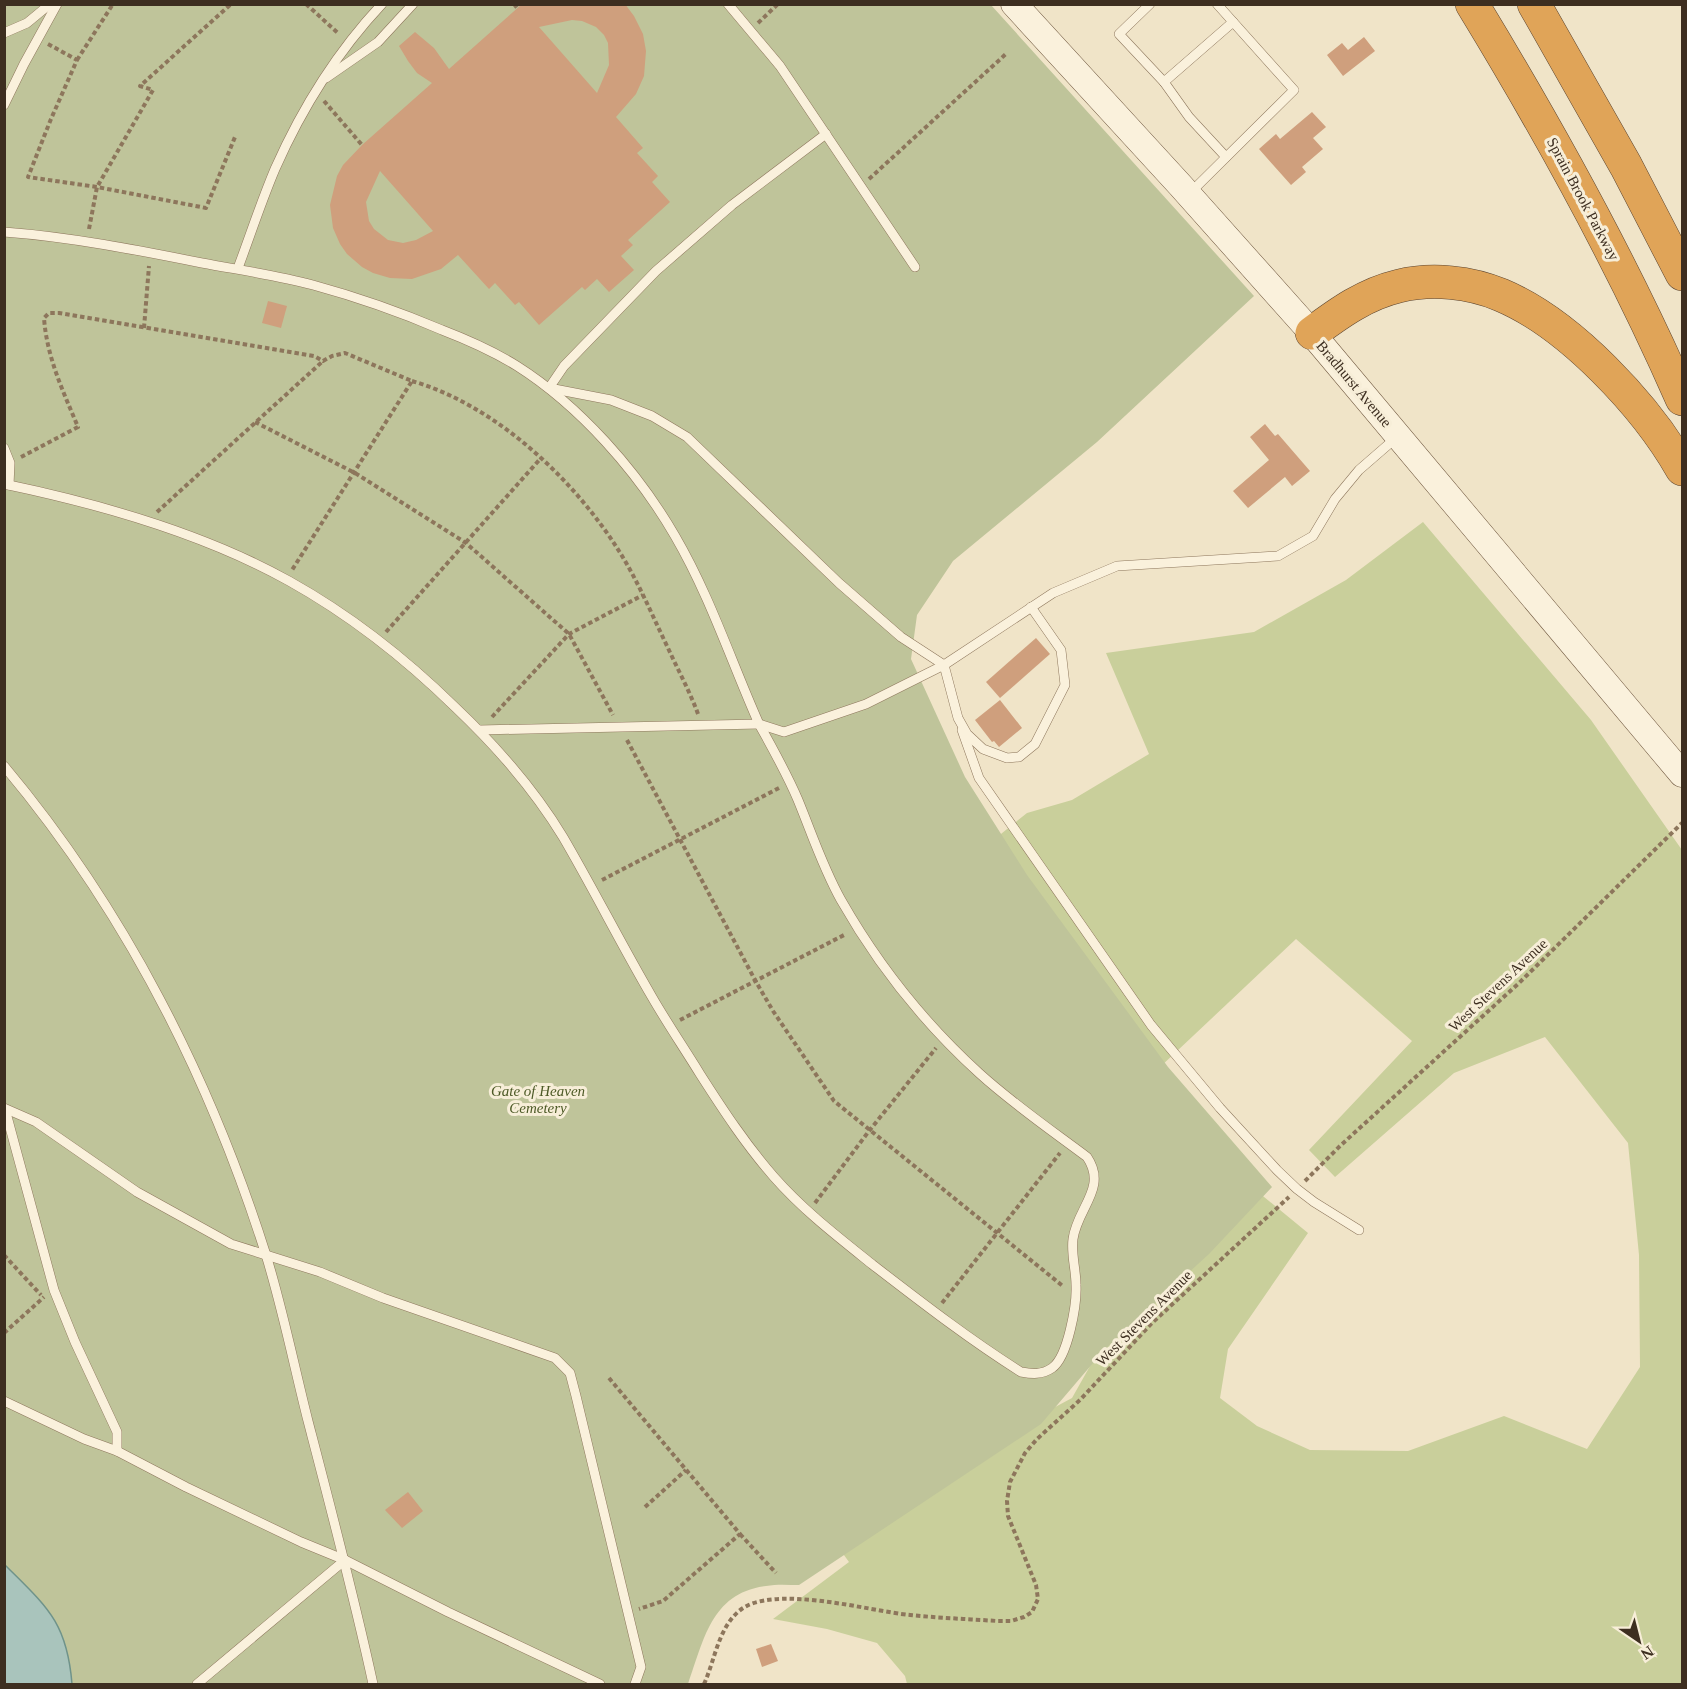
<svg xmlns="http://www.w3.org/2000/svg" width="1687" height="1689" font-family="'Times New Roman',serif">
	<rect width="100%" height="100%" fill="#f0e4c8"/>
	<path fill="#c9cf9b" d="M4 521 1016 1428 1072 1398 1112 1327 1230 1169 1308 1233 1228 1349 1220 1398 1257 1426 1310 1450 1408 1451 1504 1416 1587 1449 1640 1367 1639 1255 1628 1143 1545 1037 1454 1073 1335 1177 1309 1150 1412 1041 1296 939 1159 1068 986 846 1027 813 1072 800 1149 754 1106 653 1254 632 1346 580 1423 522 1591 720 1682 850V1684H907L905 1676 877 1643 827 1629 773 1619 849 1562 818 1519Z"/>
	<path fill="#bfc49a" d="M5 5H991L1254 296 1097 442 953 561 917 615 911 659 965 777 1027 875 1168 1067 1272 1187 1209 1254 1105 1349 1041 1424 799 1585C788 1585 777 1584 766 1586 711 1593 704 1640 688 1684H5Z"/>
	<path fill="#a9c4bc" stroke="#6f938a" stroke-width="1.5" d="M5 1565C47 1607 67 1622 72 1684H5Z"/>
	<g fill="#cf9f7d" fill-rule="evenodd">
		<path d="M522 4H625L634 16 643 34 646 51 644 76 636 94 616 117 643 148 637 153 658 176 652 182 670 202 628 240 633 245 621 256 634 270 609 292 597 279 585 290 582 287 539 325 519 302 515 305 495 283 489 289 458 255 441 269 412 279 390 278 373 273 362 267 347 254 340 244 333 228 330 205 337 176 343 165 362 145 432 83 417 73 408 61 399 46 415 32 434 48 449 69ZM572 20 582 21 596 27 604 35 608 43 609 65 597 93 539 27ZM380 171 433 231 416 240 403 243 388 240 374 229 369 221 366 202Z"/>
		<path d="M1364 37 1375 51 1343 76 1327 55 1342 43 1348 50Z"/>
		<path d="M1312 112 1326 127 1313 138 1323 149 1302 167 1306 172 1291 185 1259 149 1276 134 1280 139Z"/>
		<path d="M268 301 287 306 281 328 262 323Z"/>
		<path d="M1265 424 1275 436 1278 434 1310 471 1292 486 1285 477 1248 508 1233 491 1269 460 1250 437Z"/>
		<path d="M1036 638 1050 654 1000 698 986 682Z"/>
		<path d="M1000 700 1022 728 999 747 994 741 992 742 975 720Z"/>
		<path d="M408 1492 423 1511 402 1528 385 1510Z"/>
		<path d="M771 1644 778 1661 762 1667 756 1649Z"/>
	</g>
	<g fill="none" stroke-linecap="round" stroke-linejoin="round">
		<defs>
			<g id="lane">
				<path d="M728 4 780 66 915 267"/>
				<path d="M1150 4 1119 34 1164 82 1233 22"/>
				<path d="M4 33 27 23 50 4"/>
				<path d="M326 78 378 42 413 4"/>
				<path d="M1164 82 1189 117 1226 157"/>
				<path d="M4 105 24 64 57 4"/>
				<path d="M826 134 732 205 656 271 564 366 549 388 611 400 652 416 687 437 839 583 901 637 944 665 958 718 967 734 983 749 1007 758 1019 757 1035 744 1065 685 1061 650 1031 607"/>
				<path d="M1190 193 1294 90 1217 4"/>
				<path d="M4 232C71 237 137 250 202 263 239 270 276 275 313 285 357 297 400 312 442 330 468 340 493 351 517 366 580 406 638 472 675 536 710 596 731 661 759 724L480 730"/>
				<path d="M238 268C250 236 261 202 275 169 302 108 336 53 382 4"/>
				<path d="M4 448 10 463 9 485"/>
				<path d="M4 484C100 504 203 533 289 581 350 615 406 659 456 708 497 747 534 789 563 837 594 890 621 944 652 997 667 1023 684 1048 700 1074 723 1110 746 1145 774 1177 803 1210 838 1237 873 1265 921 1302 970 1340 1021 1372 1032 1374 1042 1375 1052 1368 1068 1357 1077 1304 1076 1285 1076 1270 1071 1254 1073 1239 1077 1208 1108 1188 1087 1157 1051 1130 1013 1104 979 1073 924 1023 878 965 841 900 823 868 812 834 798 800 787 774 773 749 759 724"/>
				<path d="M759 724 784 732 866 704 944 665 1053 593 1117 566 1278 556 1313 536 1335 499 1359 470 1397 437"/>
				<path d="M962 730 979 778 1151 1025 1220 1108 1277 1170 1297 1189 1314 1202 1359 1230"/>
				<path d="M4 766C124 909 210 1078 266 1255 283 1310 294 1366 308 1421 331 1509 354 1596 373 1684"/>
				<path d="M4 1108 36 1122 137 1192 231 1244 320 1272 383 1298 555 1358 570 1373 576 1396 641 1667 635 1684"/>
				<path d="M5 1109 54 1290 75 1342 117 1432V1451"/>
				<path d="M4 1401 84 1439 117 1451 186 1487 301 1542 345 1560 448 1612 600 1684"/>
				<path d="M197 1684 345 1560"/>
			</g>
			<path id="secondary" d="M1014 4 1180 185 1304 324 1682 774"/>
			<g id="highway">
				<path d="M1472 4C1550 132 1622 262 1682 399"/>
				<path d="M1534 4 1626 166 1682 274"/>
				<path d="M1312 333C1339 313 1365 294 1399 286 1432 278 1470 282 1501 295 1570 324 1646 406 1682 469"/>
			</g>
		</defs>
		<use href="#lane" stroke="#8d765c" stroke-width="10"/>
		<use href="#secondary" stroke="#6f573f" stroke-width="27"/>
		<use href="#highway" stroke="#5b4430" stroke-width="34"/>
		<g stroke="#8d765c" stroke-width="4" stroke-dasharray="4.5 3" stroke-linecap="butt">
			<path d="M306 4 339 34"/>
			<path d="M514 4 518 9"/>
			<path d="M758 23 778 4"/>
			<path d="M48 44 77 60 51 119 28 177 97 187 206 208 235 137"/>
			<path d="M77 60 113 4"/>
			<path d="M324 101 362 145"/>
			<path d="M869 179 1007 53"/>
			<path d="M89 229 97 187 153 90 140 86 231 4"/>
			<path d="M144 328 149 266"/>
			<path d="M412 381C495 405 573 478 619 551 638 581 652 615 668 648 678 670 690 692 698 714"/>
			<path d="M255 422 355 473 466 543 569 634 613 715"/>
			<path d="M21 457 78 427C63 391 47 358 44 318L49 313H59L314 356 323 361 332 356 345 353 412 381 292 570"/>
			<path d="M157 512 323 361"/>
			<path d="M386 632 541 458"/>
			<path d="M492 717 569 634 643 595"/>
			<path d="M627 740 755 980 773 1011 834 1101 1064 1287"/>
			<path d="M602 880 779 788"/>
			<path d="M680 1020 846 934"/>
			<path d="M1305 1181 1341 1145 1518 984 1682 823"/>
			<path d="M815 1203 869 1131 936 1048"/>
			<path d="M4 1255 41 1295"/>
			<path d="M942 1303 1060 1153"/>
			<path d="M4 1333 44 1297"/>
			<path d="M609 1378 740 1534 663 1601 639 1609"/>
			<path d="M645 1507 686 1470"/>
			<path d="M740 1534 776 1573"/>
			<path d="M704 1684C715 1660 718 1629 739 1611 771 1583 869 1611 910 1615 939 1618 968 1619 997 1621H1011L1024 1617 1032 1612 1038 1599 1036 1585 1008 1516 1007 1501 1010 1482 1025 1453 1037 1439 1080 1400 1152 1323 1289 1197"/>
		</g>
		<use href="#lane" stroke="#faf1dc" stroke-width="9"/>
		<use href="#secondary" stroke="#faf1dc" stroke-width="26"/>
		<use href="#highway" stroke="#e0a458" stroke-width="33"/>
	</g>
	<g text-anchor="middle" stroke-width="6" stroke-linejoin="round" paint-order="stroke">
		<g font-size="15" fill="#3d2e20" stroke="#f7eed8">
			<text transform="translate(1583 199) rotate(62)" y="5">Sprain Brook Parkway</text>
			<text transform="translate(1354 384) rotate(50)" y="5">Bradhurst Avenue</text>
			<text transform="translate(1498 985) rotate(-43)" y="5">West Stevens Avenue</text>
			<text transform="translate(1144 1318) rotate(-45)" y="5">West Stevens Avenue</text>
		</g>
		<g font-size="15" font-style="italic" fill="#4d5a26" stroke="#f7eed8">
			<text x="538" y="1096">Gate of Heaven<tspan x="538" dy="17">Cemetery</tspan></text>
		</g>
	</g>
	<rect width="1687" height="1689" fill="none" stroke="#3d2e20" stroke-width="12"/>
	<g transform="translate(1639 1641) rotate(145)" stroke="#f7eed8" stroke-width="4.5" paint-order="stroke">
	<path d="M0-4.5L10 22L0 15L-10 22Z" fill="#3d2e20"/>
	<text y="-9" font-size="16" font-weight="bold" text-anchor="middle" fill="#3d2e20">N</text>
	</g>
</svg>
